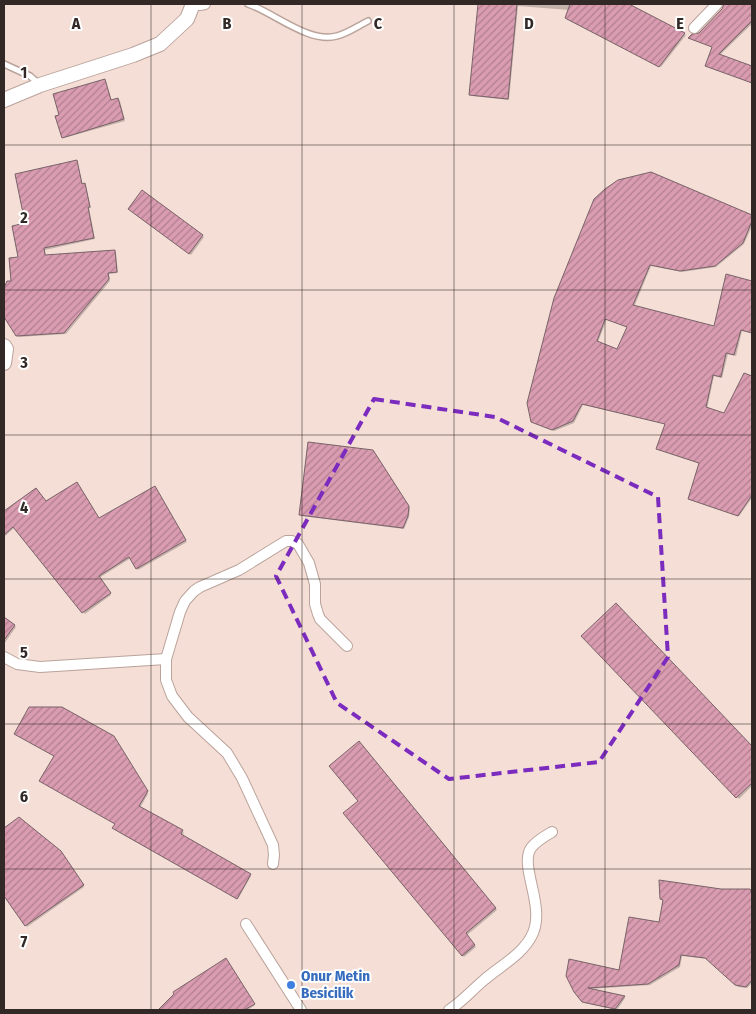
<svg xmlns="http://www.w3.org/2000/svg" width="756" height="1014" font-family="'Fira Sans Condensed',sans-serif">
	<defs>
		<pattern id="building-hatch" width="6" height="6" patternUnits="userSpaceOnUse" patternTransform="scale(1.25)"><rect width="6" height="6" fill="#da9cb1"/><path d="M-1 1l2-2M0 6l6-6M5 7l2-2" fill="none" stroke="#b17f90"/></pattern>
	</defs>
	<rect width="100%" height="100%" fill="#f5ded5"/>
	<g fill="#0003" fill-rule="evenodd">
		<path d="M479 4H626L686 35 661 67 568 20 569 10 518 6 509 100 472 96 470 94Z"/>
		<path d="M725 4H752V24L720 55 752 67V83L708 67 713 47 700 34 723 9Z"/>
		<path d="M105 80 112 101 118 99 120 101 125 121 64 138 63 137Z"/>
		<path d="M77 162 83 185 86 186 91 208H89L95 239 45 250 46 256 115 251 116 253 118 273 109 274 110 281 66 334 19 337 4 315V291L8 283 12 282 20 258 26 224Z"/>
		<path d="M651 173 752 217V226L744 244 716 267 682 272 651 266 634 307 715 328 727 276 752 282V333L742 331 736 356 728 354 722 378 714 376 707 409 725 415 745 374 752 377V498L739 516 689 499 700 464 658 449 666 424 583 405 574 423 554 431 534 423ZM607 319 629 328 618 350 598 342Z"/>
		<path d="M142 192 204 237 191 255 131 211Z"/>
		<path d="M374 453 410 508 409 517 404 529 302 516 300 514Z"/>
		<path d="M36 489 46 503 99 520 156 489 187 542 138 570 131 558 99 578 111 595 85 614 15 527 4 537V512Z"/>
		<path d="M615 605 752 747V786L739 799 583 636Z"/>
		<path d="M4 618 16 627 4 644Z"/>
		<path d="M17 735 116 740 148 794 140 808 182 832 184 833 182 836 251 876 238 899 115 830 116 824 55 756Z"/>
		<path d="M358 743 497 910 466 936 476 947 464 957 345 813 360 801Z"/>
		<path d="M19 819 62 854 84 887 27 927 4 894V830Z"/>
		<path d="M721 890H750L752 893V983L747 988 738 987 708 959 682 956 680 967 650 985 590 989 624 997 625 998 617 1010 585 1003 576 992 620 972 660 924 664 901 661 899Z"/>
		<path d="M227 961 255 1005 248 1010H159L176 995Z"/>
	</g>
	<g fill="url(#building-hatch)" stroke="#786369" fill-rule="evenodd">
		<path d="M478 4H517L508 99 469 95Z"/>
		<path d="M570 4H629L685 33 659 67 565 18Z"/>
		<path d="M724 4H752V21L719 54 752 66V83L705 66 712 47 688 38 692 34 699 33 722 9Z"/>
		<path d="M105 79 111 100 118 98 124 119 62 138 55 116 59 115 53 94Z"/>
		<path d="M77 160 82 184 85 183 90 207H88L94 238 44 248 45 255 115 250 117 272 108 273 109 279 64 333 16 336 4 317V288L7 281H11L9 258 18 257 12 226 25 223 15 174Z"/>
		<path d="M651 172 752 215V221L743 243 715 266 680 271 650 265 633 305 714 326 726 274 752 281V333L741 330 734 355 726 353 721 377 713 375 706 407 724 413 744 373 752 376V495L738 516 688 499 699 463 656 449 665 424 582 404 573 421 552 430 531 422 527 403 554 298 594 199 605 189 618 180ZM605 319 627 327 617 349 597 341Z"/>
		<path d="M142 190 203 235 189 254 128 209Z"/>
		<path d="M308 442 373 450 409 506 408 516 403 528 299 515Z"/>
		<path d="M77 482 99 518 155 486 186 540 136 569 129 557 99 576 111 593 82 613 13 527 4 535V511L36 488 46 501Z"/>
		<path d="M616 603 752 746V783L736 798 581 636Z"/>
		<path d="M4 617 15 625 4 640Z"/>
		<path d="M29 707H62L114 736 148 791 139 806 183 830 181 834 251 874 237 899 112 828 115 824 39 781 54 756 14 734Z"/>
		<path d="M359 741 496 908 466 933 475 945 462 956 343 813 358 801 329 766Z"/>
		<path d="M19 817 61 851 84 885 25 926 4 896V828Z"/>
		<path d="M659 880 721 889H750L752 893V980L746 987 735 985 705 958 681 955 679 965 648 984 588 988 625 996 615 1009 582 1002 574 992 566 976 569 959 619 970 629 917 659 922 663 900 660 899Z"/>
		<path d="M226 958 255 1004 244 1010H158L174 994 173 992Z"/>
	</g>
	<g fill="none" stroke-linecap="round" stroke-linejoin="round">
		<defs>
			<g id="service">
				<path d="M248 4C273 12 309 44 337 36 348 33 358 26 368 21"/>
				<path d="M4 64 30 76 38 83"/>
			</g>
			<g id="minor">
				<path d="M193 4 200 5 205 4"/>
				<path d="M694 28 717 4"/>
				<path d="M4 657 17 664 40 667 166 659"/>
				<path d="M273 864 274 855 273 845 242 778 227 753 188 717 172 696 166 680V659L180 612 185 601 194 591 200 587 239 570 286 541H292L298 544 309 563 315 584V604L318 614 320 619 347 646"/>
				<path d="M246 924 301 1010"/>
				<path d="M449 1010C462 1002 472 990 484 980 500 966 524 954 533 933 545 905 519 866 531 848 536 841 545 836 552 832"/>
			</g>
			<g id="secondary">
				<path d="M4 100 40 85 133 55 160 44 187 19 193 4"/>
				<path d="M4 346 6 349 4 363"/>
			</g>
		</defs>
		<use href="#service" stroke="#baa39b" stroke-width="8"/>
		<use href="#minor" stroke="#baa39b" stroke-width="12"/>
		<use href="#secondary" stroke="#baa39b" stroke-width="16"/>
		<use href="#service" stroke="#fff" stroke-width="5"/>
		<use href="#minor" stroke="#fff" stroke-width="10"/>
		<use href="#secondary" stroke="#fff" stroke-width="14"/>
	</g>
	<path fill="none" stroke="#7b2cbf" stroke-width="4" stroke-dasharray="10 6" stroke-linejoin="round" d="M374 399 495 417 658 497 668 657 599 762 449 779 337 703 276 576Z"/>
	<path fill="none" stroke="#322926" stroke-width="1" stroke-opacity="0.55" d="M151 4V1010M302 4V1010M454 4V1010M605 4V1010M4 145H752M4 290H752M4 435H752M4 579H752M4 724H752M4 869H752"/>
	<circle fill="#3f7fe0" stroke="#fff" stroke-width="2" cx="291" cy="985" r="5"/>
	<g text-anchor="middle" stroke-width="4" stroke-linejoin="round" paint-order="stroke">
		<g font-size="15" font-weight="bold" fill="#366cbe" stroke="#fff" text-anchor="start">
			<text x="301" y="981">Onur Metin<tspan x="301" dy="17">Besicilik</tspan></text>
		</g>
	</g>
	<g font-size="16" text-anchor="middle" font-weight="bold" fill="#322926" stroke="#fff" stroke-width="4" stroke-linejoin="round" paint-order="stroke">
		<text x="76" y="29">A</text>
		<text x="227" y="29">B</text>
		<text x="378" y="29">C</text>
		<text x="529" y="29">D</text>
		<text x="680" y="29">E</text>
		<text x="24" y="78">1</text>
		<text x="24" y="223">2</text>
		<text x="24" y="368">3</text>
		<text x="24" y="513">4</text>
		<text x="24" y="658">5</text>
		<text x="24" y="802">6</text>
		<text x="24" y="947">7</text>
	</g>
	<rect width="756" height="1014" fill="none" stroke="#322926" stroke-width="10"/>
</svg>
